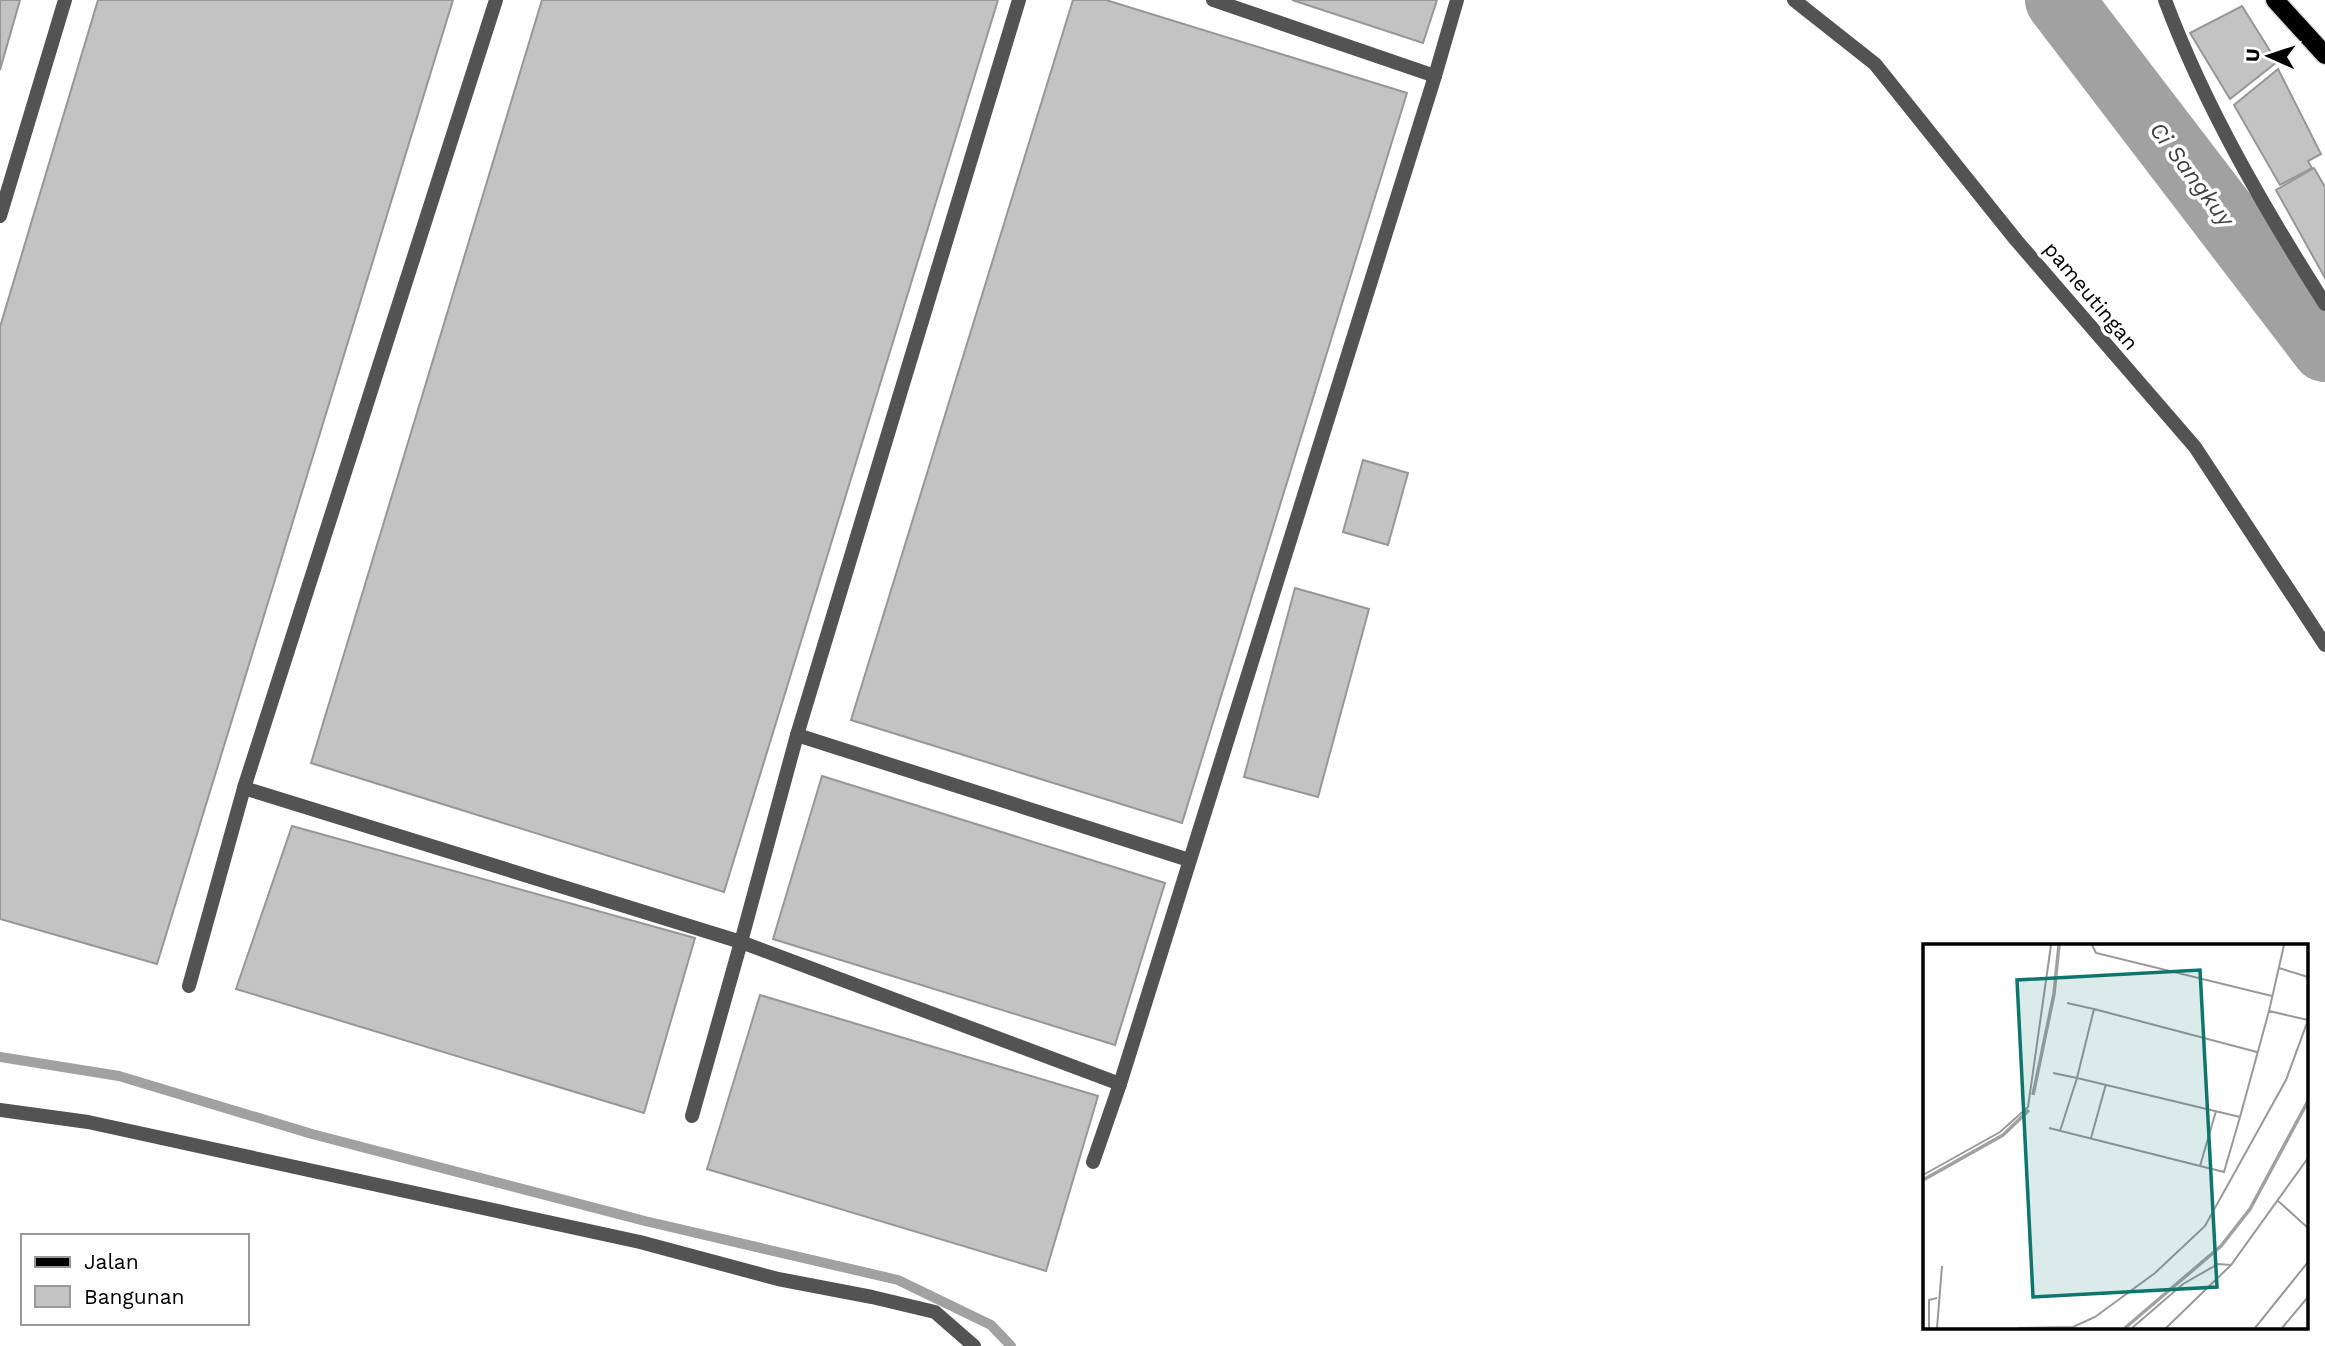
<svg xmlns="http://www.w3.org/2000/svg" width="2325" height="1346" font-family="'Work Sans',sans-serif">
	<rect width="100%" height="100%" fill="#fff"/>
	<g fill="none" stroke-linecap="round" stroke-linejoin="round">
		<path stroke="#a1a1a1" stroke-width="10" d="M0 1057 119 1076 312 1134 645 1221 898 1280 991 1325 1011 1346"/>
		<path stroke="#a1a1a1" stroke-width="68" d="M2059 0 2325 348"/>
	</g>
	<g fill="#c3c3c3" stroke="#979797" stroke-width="2">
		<path d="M0 0H20L0 70Z"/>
		<path d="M98 0H453L157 964 0 919V327Z"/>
		<path d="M542 0H998L724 892 311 763Z"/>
		<path d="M1073 0H1106L1407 93 1182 823 851 720Z"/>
		<path d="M1292 0H1437L1423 43Z"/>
		<path d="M2242 6 2277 62 2230 99 2190 33Z"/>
		<path d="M2278 69 2321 154 2308 161 2312 168 2280 185 2234 105Z"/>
		<path d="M2314 168 2325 187V278L2276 190Z"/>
		<path d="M1363 460 1408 473 1388 545 1343 532Z"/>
		<path d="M1295 588 1369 609 1318 797 1244 777Z"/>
		<path d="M822 776 1165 883 1115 1045 773 939Z"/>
		<path d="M292 826 695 938 644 1113 236 989Z"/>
		<path d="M760 995 1098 1096 1046 1271 707 1169Z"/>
	</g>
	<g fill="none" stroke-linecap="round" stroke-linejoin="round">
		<defs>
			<path id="primary" d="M2275 0 2325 55"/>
		</defs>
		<use href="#primary" stroke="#dbdbdb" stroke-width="21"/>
		<g stroke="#535353" stroke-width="14">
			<path d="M1213 0 1435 76"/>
			<path d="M0 216 65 0"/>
			<path d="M797 735 1189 860"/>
			<path d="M244 788 496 0"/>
			<path d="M189 986 244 788 741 942 797 735 1019 0"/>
			<path d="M692 1116 741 942 1120 1084"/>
			<path d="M1093 1162 1120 1084 1435 76 1457 0"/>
		</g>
		<g stroke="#535353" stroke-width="14">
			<path d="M1794 0 1875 64 2016 240 2195 447 2325 645"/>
			<path d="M2165 0C2205 107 2264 208 2325 304"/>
			<path d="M0 1110 88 1122 640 1242 778 1279 872 1297 935 1312 974 1346"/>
		</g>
		<use href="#primary" stroke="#000" stroke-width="18"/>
	</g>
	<g text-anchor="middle" stroke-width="7" stroke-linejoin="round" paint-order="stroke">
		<g font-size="21" fill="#000" stroke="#fff">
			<text transform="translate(2091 296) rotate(50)" y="7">pameutingan</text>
		</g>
		<g font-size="23" font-style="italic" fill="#424242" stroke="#fff">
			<text transform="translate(2192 174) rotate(53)" y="8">Ci Sangkuy</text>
		</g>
	</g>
	<g transform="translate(1923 944)">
		<rect width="385" height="385" fill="#fff"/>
		<path fill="none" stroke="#a1a1a1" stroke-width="3.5" d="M110 151 131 50 136 1M0 236 80 191 106 166M202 384 298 302 327 265 385 157"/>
		<path fill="none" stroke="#999" stroke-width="2" d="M169 1 173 9 349 52M361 1 346 67 385 76M356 24 385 33M144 59 171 65 154 134 317 173 346 67M171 65 334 108M130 129 154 134 137 187M126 184 301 228 317 173M168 194 183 140M277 222 293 167M0 231 77 188 105 163 128 1M354 256 385 284M6 384V356L14 354M14 384 19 322M95 384 150 383 172 373 232 329 282 282 363 136 385 76M209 384 260 340 295 320 308 321M243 384 308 321 385 214M332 384 385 318M359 384 385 353"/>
		<path fill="#0f766e" fill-opacity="0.15" stroke="#0f766e" stroke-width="3.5" d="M277 26 294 343 110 353 94 36Z"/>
		<rect width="385" height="385" fill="none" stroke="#000" stroke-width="3.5"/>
	</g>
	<rect x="21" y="1234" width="228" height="91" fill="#ffffff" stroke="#999999" stroke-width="2"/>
	<rect x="35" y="1257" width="35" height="10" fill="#000000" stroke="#999999" stroke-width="2"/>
	<text x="84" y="1269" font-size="21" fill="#000000">Jalan</text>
	<rect x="35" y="1286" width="35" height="21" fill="#c3c3c3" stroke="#999999" stroke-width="2"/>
	<text x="84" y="1304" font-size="21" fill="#000000">Bangunan</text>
	<g transform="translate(2269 56) rotate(273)" stroke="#ffffff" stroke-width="5" paint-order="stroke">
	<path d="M0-5L12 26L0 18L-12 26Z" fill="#000000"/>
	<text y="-10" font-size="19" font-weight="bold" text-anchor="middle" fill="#000000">U</text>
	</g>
</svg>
